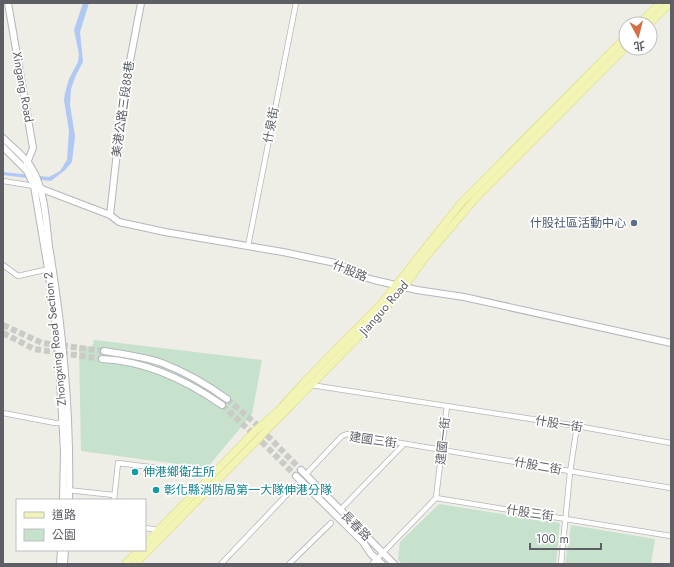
<svg xmlns="http://www.w3.org/2000/svg" width="674" height="567" font-family="Jost,'Noto Sans TC',sans-serif">
	<rect width="100%" height="100%" fill="#eeede6"/>
	<g fill="#c6e2cc">
		<path d="M94 340 262 360 252 414 207 468 81 451 79 346 92 347Z"/>
		<path d="M439 504 560 523 556 564H402L398 560 400 542Z"/>
		<path d="M571 525 655 539 651 564H565Z"/>
	</g>
	<path fill="#b0c8f4" d="M83 3H89L80 32 83 62 76 75 71 89 70 105 75 136 72 162 65 170 51 181 3 175V172L49 177 60 171 67 160 69 131 64 100 65 93 69 79 78 62 79 54 74 30Z"/>
	<g fill="none" stroke-linecap="round" stroke-linejoin="round">
		<g stroke="#cacac6" stroke-width="6" stroke-dasharray="6 3" stroke-linecap="butt">
			<path d="M3 325 42 343 104 351"/>
			<path d="M3 333 34 349 102 359"/>
			<path d="M227 399 256 424 301 470"/>
			<path d="M222 405 265 445 296 476"/>
		</g>
		<defs>
			<g id="street">
				<path d="M3 181 34 186"/>
				<path d="M248 246 296 3"/>
				<path d="M3 265 18 276 49 269"/>
				<path d="M311 385 577 426 671 443"/>
				<path d="M3 413 55 423H64"/>
				<path d="M308 472 342 436 347 434 671 488"/>
				<path d="M67 490 114 495"/>
				<path d="M436 498 671 536"/>
				<path d="M114 500 118 463 213 475"/>
				<path d="M343 507 404 444"/>
				<path d="M145 528 159 530"/>
				<path d="M221 564 295 486"/>
				<path d="M289 564 331 523"/>
				<path d="M372 564 436 498 447 406"/>
				<path d="M561 564 570 472 577 426"/>
			</g>
			<g id="secondary">
				<path d="M8 3 33 148 27 163"/>
				<path d="M3 138C14 149 27 158 34 172 45 194 46 221 49 246 63 330 71 414 69 500"/>
				<path d="M3 147 27 171 34 186 48 269 58 343 64 451 63 500"/>
				<path d="M34 186 110 215 119 222 165 232 283 252 340 264 354 274 374 280 417 290 464 297 671 343"/>
				<path d="M110 215 123 98 141 3"/>
				<path d="M104 351C121 354 146 357 162 363 183 371 209 386 227 399"/>
				<path d="M102 359C146 361 186 380 222 405"/>
				<path d="M301 470 394 564"/>
				<path d="M296 476 363 542 371 554 382 564"/>
				<path d="M60 564 61 550"/>
				<path d="M64 564 65 550"/>
			</g>
			<g id="primary">
				<path d="M639 24 660 3"/>
				<path d="M649 24 670 3"/>
				<path d="M145 544 256 430 278 411 306 380 382 303 461 203 626 37"/>
				<path d="M125 564 139 550"/>
				<path d="M135 564 372 323 404 287 424 259 475 199 626 47"/>
			</g>
		</defs>
		<use href="#street" stroke="#b6b6bb" stroke-width="6"/>
		<use href="#secondary" stroke="#b4b6bb" stroke-width="8"/>
		<use href="#primary" stroke="#dfd76e" stroke-width="8"/>
		<use href="#street" stroke="#fff" stroke-width="4.5"/>
		<use href="#secondary" stroke="#fff" stroke-width="6"/>
		<use href="#primary" stroke="#f1f4b4" stroke-width="7"/>
	</g>
	<circle fill="#5c6f8a" stroke="#fff" stroke-width="1.5" cx="634" cy="223" r="4"/>
	<g fill="#0f9aa8" stroke="#fff" stroke-width="1.5">
		<circle cx="135" cy="472" r="4"/>
		<circle cx="156" cy="490" r="4"/>
	</g>
	<g text-anchor="middle" stroke-width="3.5" stroke-linejoin="round" paint-order="stroke">
		<g font-size="12" fill="#5d5f64" stroke="#fff">
			<text transform="translate(23 87) rotate(80)" y="4">Xingang Road</text>
			<text transform="translate(123 109) rotate(-82)" y="4">美港公路三段88巷</text>
			<text transform="translate(271 125) rotate(-79)" y="4">什泉街</text>
			<text transform="translate(350 271) rotate(22)" y="4">什股路</text>
			<text transform="translate(384 308) rotate(-49)" y="4">Jianguo Road</text>
			<text transform="translate(55 339) rotate(-96)" y="4">Zhongxing Road Section 2</text>
			<text transform="translate(559 424) rotate(9)" y="4">什股一街</text>
			<text transform="translate(373 440) rotate(8)" y="4">建國三街</text>
			<text transform="translate(443 441) rotate(-84)" y="4">建國一街</text>
			<text transform="translate(538 466) rotate(10)" y="4">什股二街</text>
			<text transform="translate(530 513) rotate(8)" y="4">什股三街</text>
			<text transform="translate(356 526) rotate(45)" y="4">長春路</text>
		</g>
		<g font-size="12" fill="#4e5e75" stroke="#fff" text-anchor="end">
			<text x="626" y="227">什股社區活動中心</text>
		</g>
		<g font-size="12" fill="#0d838f" stroke="#fff" text-anchor="start">
			<text x="143" y="476">伸港鄉衛生所</text>
			<text x="164" y="494">彰化縣消防局第一大隊伸港分隊</text>
		</g>
	</g>
	<rect width="674" height="567" fill="none" stroke="#5d5f64" stroke-width="8"/>
	<rect x="16" y="499" width="130" height="52" fill="#ffffff" stroke="#bebfc1"/>
	<rect x="24" y="512" width="20" height="6" fill="#f1f4b4" stroke="#bebfc1"/>
	<text x="52" y="519" font-size="12" fill="#5d5f64">道路</text>
	<rect x="24" y="529" width="20" height="12" fill="#c6e2cc" stroke="#bebfc1"/>
	<text x="52" y="539" font-size="12" fill="#5d5f64">公園</text>
	<g transform="translate(638 36) rotate(173)"><circle r="19" fill="#ffffff" stroke="#bebfc1"/>
	<path d="M0-3L7 15L0 10L-7 15Z" fill="#d26f47"/>
	<text y="-6" font-size="11" font-weight="bold" text-anchor="middle" fill="#5d5f64">北</text>
	</g>
	<path d="M530 543v6h71v-6" fill="none" stroke="#5d5f64" stroke-width="2"/>
	<text x="536" y="543" font-size="12" fill="#5d5f64" stroke="#ffffff" stroke-width="3" paint-order="stroke">100 m</text>
</svg>
